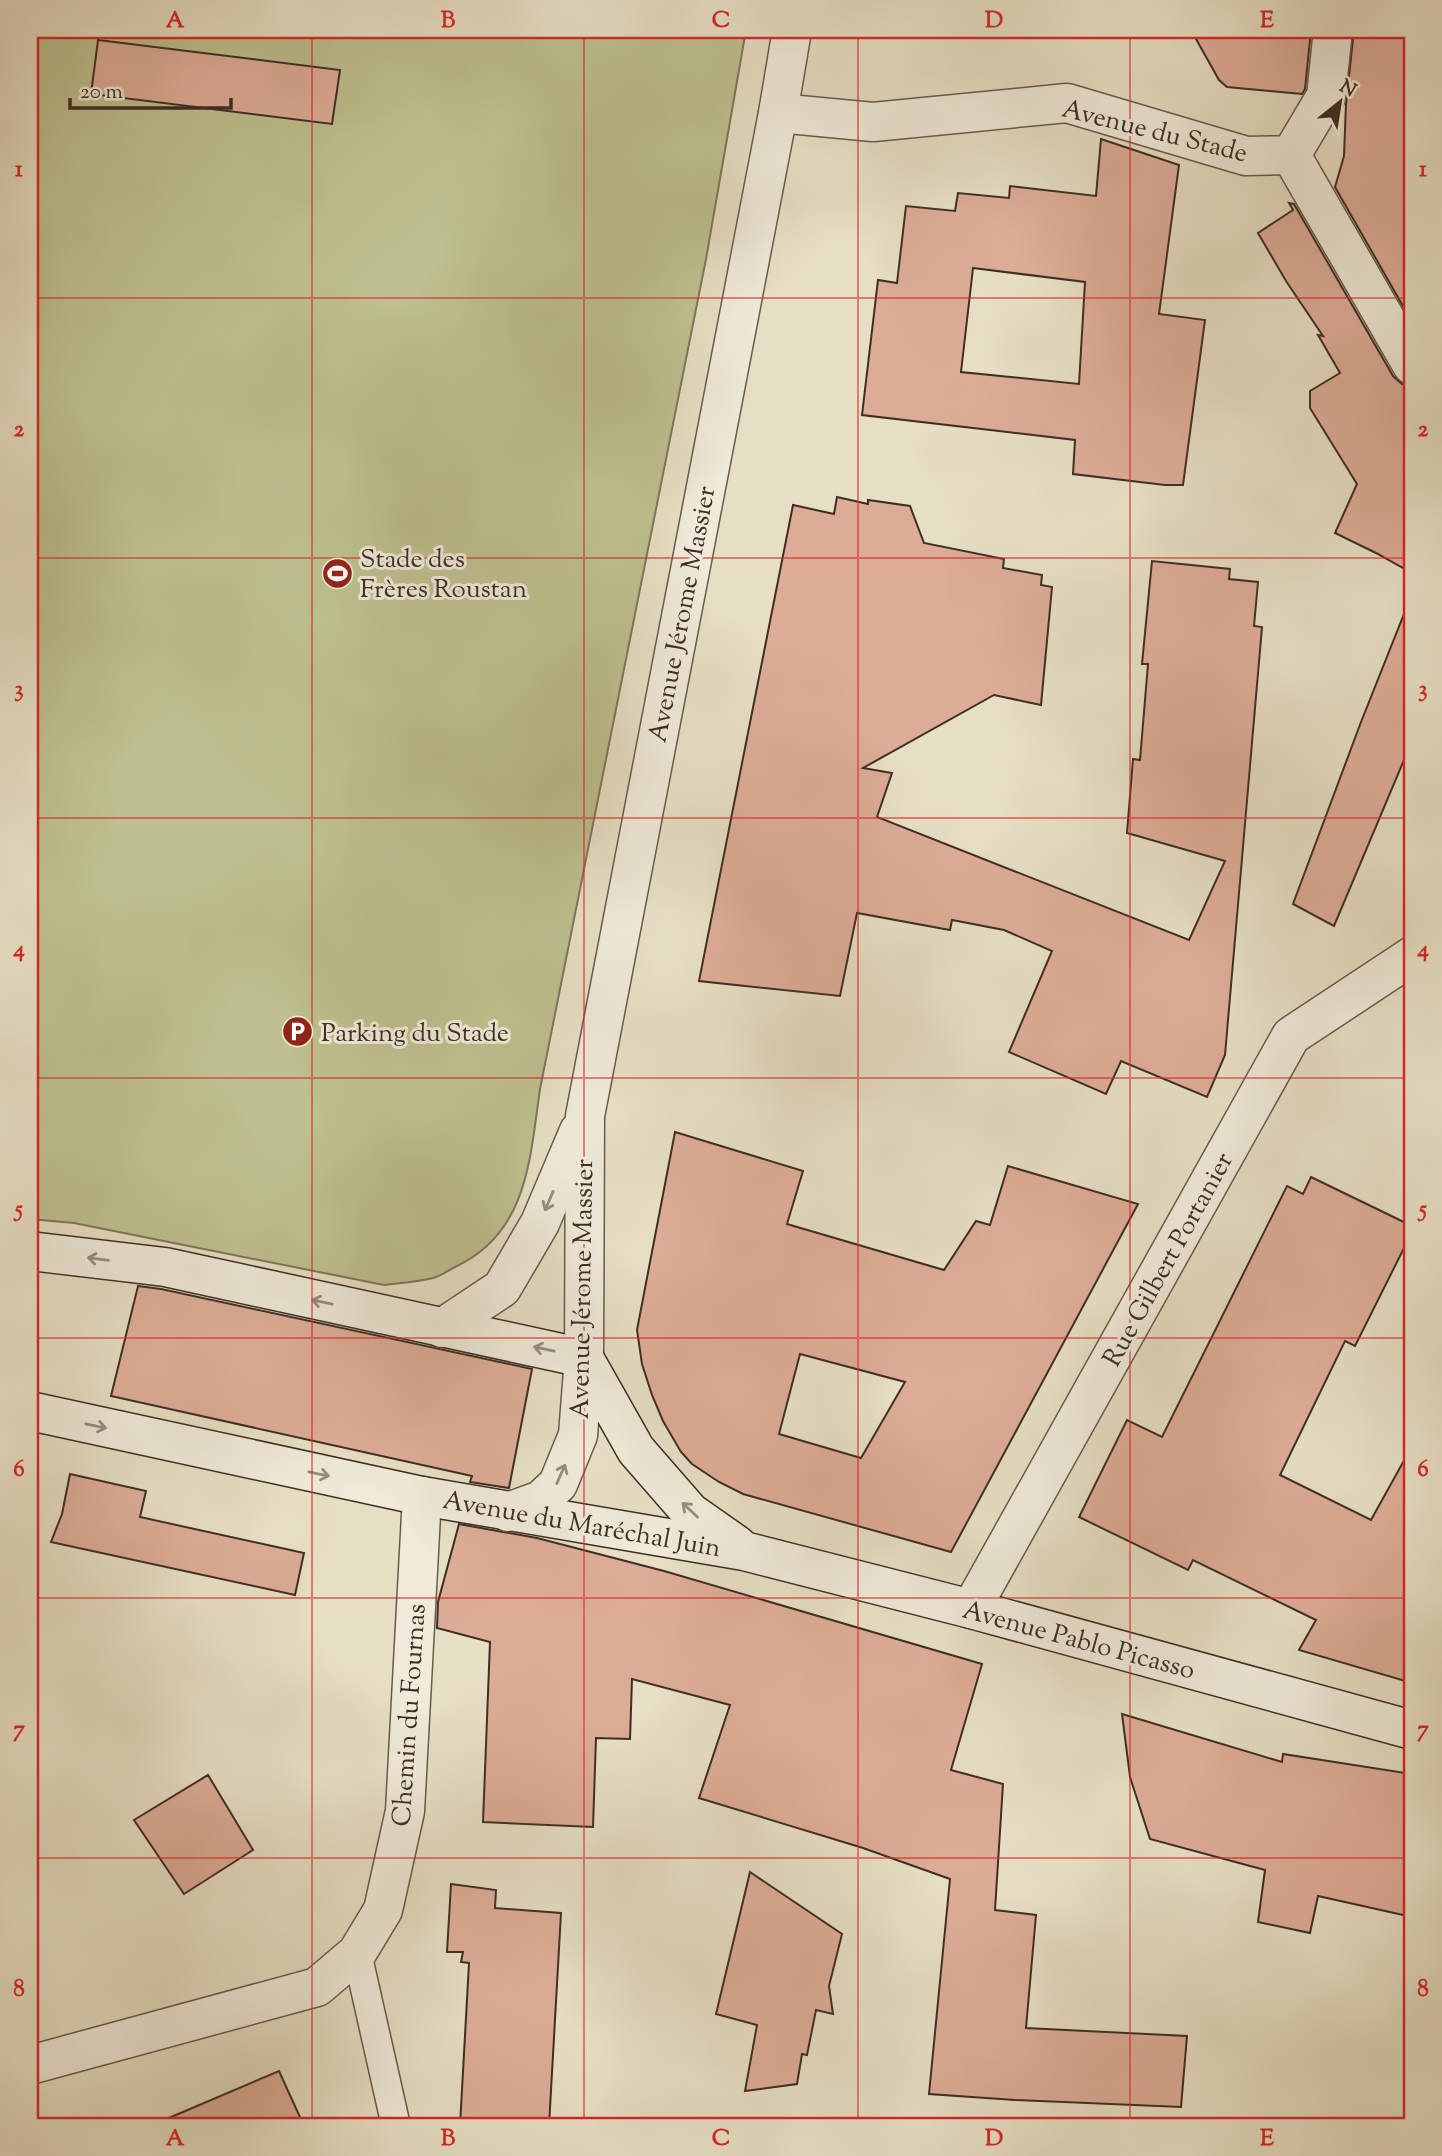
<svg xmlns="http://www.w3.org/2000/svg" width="1442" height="2156" font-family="'Sorts Mill Goudy',serif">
	<rect width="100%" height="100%" fill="#e7dfc4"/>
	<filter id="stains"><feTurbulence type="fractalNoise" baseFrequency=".00286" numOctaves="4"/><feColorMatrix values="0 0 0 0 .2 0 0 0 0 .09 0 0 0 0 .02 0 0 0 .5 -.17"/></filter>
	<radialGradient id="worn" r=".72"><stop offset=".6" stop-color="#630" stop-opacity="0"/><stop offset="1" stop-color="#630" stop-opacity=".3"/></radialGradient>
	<path fill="#bec08f" stroke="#7e765a" stroke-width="2" d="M30 30H746L706 259 540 1089C530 1158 528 1232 457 1266 449 1270 441 1276 433 1278 417 1282 400 1283 384 1285L74 1223 30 1219Z"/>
	<g fill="#ddac97" stroke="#3f2d26" stroke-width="2" fill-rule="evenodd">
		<path d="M1191 30H1311L1305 89 1302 94 1227 87 1219 80Z"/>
		<path d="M1354 30H1412V322L1335 187 1344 156 1346 104Z"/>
		<path d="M98 40 340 70 332 124 91 94Z"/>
		<path d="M1101 139 1179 165 1159 314 1205 320 1183 485H1165L1073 474 1075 440 862 415 878 280 897 283 906 206 955 211 958 193 1009 198 1010 186 1096 196ZM973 268 1085 282 1079 384 961 372Z"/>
		<path d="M1289 203 1294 204 1393 376 1402 384 1412 387V573L1376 553 1335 533 1357 484 1310 408V391L1340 373 1318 335 1323 336 1286 281 1258 233 1293 210Z"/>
		<path d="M837 497 868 504V500L910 506 924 543 1004 559 1003 568 1042 575 1041 585 1052 587 1041 705 994 695 863 768 892 773 877 817 1189 940 1225 861 1127 833 1133 759 1140 760 1148 664H1142L1152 561 1230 569 1229 579 1258 582 1254 626 1262 627 1225 1055 1207 1097 1121 1061 1106 1094 1009 1052 1052 951 1004 930 952 920 950 930 857 913 840 996 699 981 793 505 834 514Z"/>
		<path d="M1410 599H1412V741L1334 926 1293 904 1361 722Z"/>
		<path d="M675 1132 803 1171 787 1224 944 1270 976 1221 990 1225 1008 1166 1138 1204 951 1552 743 1494 719 1482 692 1464 681 1452 663 1421 652 1395 642 1364 637 1330ZM800 1354 905 1382 861 1458 779 1434Z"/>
		<path d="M1311 1177 1412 1226V1232L1355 1346 1345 1341 1280 1475 1371 1520 1412 1446V1683L1299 1650 1316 1620 1193 1560 1188 1570 1079 1517 1127 1420 1162 1437 1287 1186 1303 1194Z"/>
		<path d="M138 1286 161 1289 532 1369 509 1488 470 1482 472 1476 111 1396Z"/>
		<path d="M70 1474 146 1491 140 1517 304 1553 295 1595 51 1542 62 1514Z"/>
		<path d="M459 1524 537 1538 664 1571 982 1664 951 1770 1003 1784 995 1910 1036 1915 1026 2028 1187 2036 1181 2107 1015 2100 929 2094 950 1879 863 1848 699 1798 730 1705 632 1679 630 1739 596 1738 593 1827 483 1822 490 1642 437 1628 438 1602Z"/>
		<path d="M1122 1714 1282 1762 1283 1754 1412 1774V1917L1318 1896 1310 1933 1258 1922 1265 1870 1150 1839 1130 1777Z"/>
		<path d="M208 1775 253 1850 184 1894 134 1820Z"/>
		<path d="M750 1872 842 1934 829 1986 833 2014 816 2010 807 2055 802 2054 797 2084 745 2091 757 2025 716 2014Z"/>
		<path d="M451 1884 496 1890 495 1908 561 1913 549 2126H460L469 1963 461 1962 463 1952H447Z"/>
		<path d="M279 2071 304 2126H150Z"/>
	</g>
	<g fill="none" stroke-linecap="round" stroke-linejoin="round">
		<defs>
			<path id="service" d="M357 1953 396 2126"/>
			<path id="pedestrian" d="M1291 155 1412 365"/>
			<g id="minor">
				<path d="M778 113 873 122 1067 103 1246 156 1291 155 1326 96 1333 30"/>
				<path d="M442 1328 502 1288 540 1223 579 1131"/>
				<path d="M508 1512 541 1500 558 1484 578 1435 584 1358 585 1116 778 113 792 30"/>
				<path d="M971 1609 1291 1036 1412 956"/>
				<path d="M30 2065 317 1987 357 1953 383 1910 405 1811 422 1496"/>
			</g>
			<g id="secondary">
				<path d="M30 1251 165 1267 584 1358 636 1450 690 1512 737 1545"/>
				<path d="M30 1411 422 1496 744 1551 971 1609 1412 1730"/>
			</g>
		</defs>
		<use href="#service" stroke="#695a4e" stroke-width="31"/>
		<use href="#pedestrian" stroke="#695a4e" stroke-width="41"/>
		<use href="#minor" stroke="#695a4e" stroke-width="41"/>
		<use href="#secondary" stroke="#3f2d26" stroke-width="41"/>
		<use href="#service" stroke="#efead9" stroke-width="28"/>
		<use href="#pedestrian" stroke="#efead9" stroke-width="38"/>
		<use href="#minor" stroke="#efead9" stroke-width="38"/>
		<use href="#secondary" stroke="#efead9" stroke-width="38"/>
	</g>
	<defs><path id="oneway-shaft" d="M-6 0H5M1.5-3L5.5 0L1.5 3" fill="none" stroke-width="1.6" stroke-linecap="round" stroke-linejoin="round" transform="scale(1.75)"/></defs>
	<g stroke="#978c80">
		<use href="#oneway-shaft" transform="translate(549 1201) rotate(113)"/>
		<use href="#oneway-shaft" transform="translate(98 1259) rotate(-173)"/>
		<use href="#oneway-shaft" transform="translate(322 1302) rotate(-168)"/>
		<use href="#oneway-shaft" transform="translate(544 1349) rotate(-168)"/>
		<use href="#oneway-shaft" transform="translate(96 1426) rotate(12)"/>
		<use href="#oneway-shaft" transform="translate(319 1474) rotate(12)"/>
		<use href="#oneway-shaft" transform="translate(561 1474) rotate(-66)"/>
		<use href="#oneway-shaft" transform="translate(690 1510) rotate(-137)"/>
	</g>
	<path fill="none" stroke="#d62828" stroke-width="2" stroke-opacity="0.55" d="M312 30V2126M584 30V2126M858 30V2126M1130 30V2126M30 298H1412M30 558H1412M30 818H1412M30 1078H1412M30 1338H1412M30 1598H1412M30 1858H1412"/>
	<defs>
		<symbol id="stadium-disc" viewBox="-11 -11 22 22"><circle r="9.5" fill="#8f2418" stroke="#efead9"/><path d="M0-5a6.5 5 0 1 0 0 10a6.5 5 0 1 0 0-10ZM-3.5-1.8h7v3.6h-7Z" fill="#fff"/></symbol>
		<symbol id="parking-disc" viewBox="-11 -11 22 22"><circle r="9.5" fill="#8f2418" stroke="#efead9"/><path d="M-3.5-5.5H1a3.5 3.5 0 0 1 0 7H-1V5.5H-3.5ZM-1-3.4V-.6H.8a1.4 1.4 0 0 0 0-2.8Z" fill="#fff"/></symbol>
	</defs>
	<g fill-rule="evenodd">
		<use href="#stadium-disc" x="320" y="556" width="35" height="35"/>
		<use href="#parking-disc" x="280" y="1014" width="35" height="35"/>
	</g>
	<g text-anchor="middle" stroke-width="6" stroke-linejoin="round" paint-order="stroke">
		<g font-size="26" fill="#3f2d26" stroke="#efead9">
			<text transform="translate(1155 130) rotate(14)" y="9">Avenue du Stade</text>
			<text transform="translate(681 614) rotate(-79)" y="9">Avenue Jérome Massier</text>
			<text transform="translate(1167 1259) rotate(-61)" y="9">Rue Gilbert Portanier</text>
			<text transform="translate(581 1289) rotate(-89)" y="9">Avenue Jérome Massier</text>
			<text transform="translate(582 1523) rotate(10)" y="9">Avenue du Maréchal Juin</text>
			<text transform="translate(1079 1639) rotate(15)" y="9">Avenue Pablo Picasso</text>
			<text transform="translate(408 1715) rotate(-86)" y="9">Chemin du Fournas</text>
		</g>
		<g font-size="26" fill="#3f2d26" stroke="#efead9" text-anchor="start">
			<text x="360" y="567">Stade des<tspan x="360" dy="30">Frères Roustan</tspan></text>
			<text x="321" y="1041">Parking du Stade</text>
		</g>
	</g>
	<rect width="1442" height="2156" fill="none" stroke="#e7dfc4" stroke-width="77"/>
	<g transform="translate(1340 102) rotate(30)" stroke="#efead9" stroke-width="5" paint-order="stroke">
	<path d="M0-5L12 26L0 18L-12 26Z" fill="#3f2d26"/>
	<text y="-10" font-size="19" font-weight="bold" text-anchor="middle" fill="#3f2d26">N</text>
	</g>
	<path d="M70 98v10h161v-10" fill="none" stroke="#3f2d26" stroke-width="3.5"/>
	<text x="80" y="98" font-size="21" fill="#3f2d26" stroke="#efead9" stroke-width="5" paint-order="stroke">20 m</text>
	<rect x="38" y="38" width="1366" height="2080" fill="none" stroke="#d62828" stroke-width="2.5"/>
	<g font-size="23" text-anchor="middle" font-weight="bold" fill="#d62828">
		<text x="175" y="27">A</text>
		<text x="448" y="27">B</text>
		<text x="721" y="27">C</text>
		<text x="994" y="27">D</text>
		<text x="1267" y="27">E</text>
		<text x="19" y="176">1</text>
		<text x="1423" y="176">1</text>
		<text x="19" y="436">2</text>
		<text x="1423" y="436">2</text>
		<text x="19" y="696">3</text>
		<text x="1423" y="696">3</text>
		<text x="19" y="956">4</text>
		<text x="1423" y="956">4</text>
		<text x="19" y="1216">5</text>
		<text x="1423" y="1216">5</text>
		<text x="19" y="1476">6</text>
		<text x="1423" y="1476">6</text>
		<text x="19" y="1736">7</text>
		<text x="1423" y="1736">7</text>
		<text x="19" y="1996">8</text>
		<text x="1423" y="1996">8</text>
		<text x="175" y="2145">A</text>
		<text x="448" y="2145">B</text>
		<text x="721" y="2145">C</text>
		<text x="994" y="2145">D</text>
		<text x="1267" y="2145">E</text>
	</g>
	<rect width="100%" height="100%" filter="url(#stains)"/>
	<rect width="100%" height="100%" fill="url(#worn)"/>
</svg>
